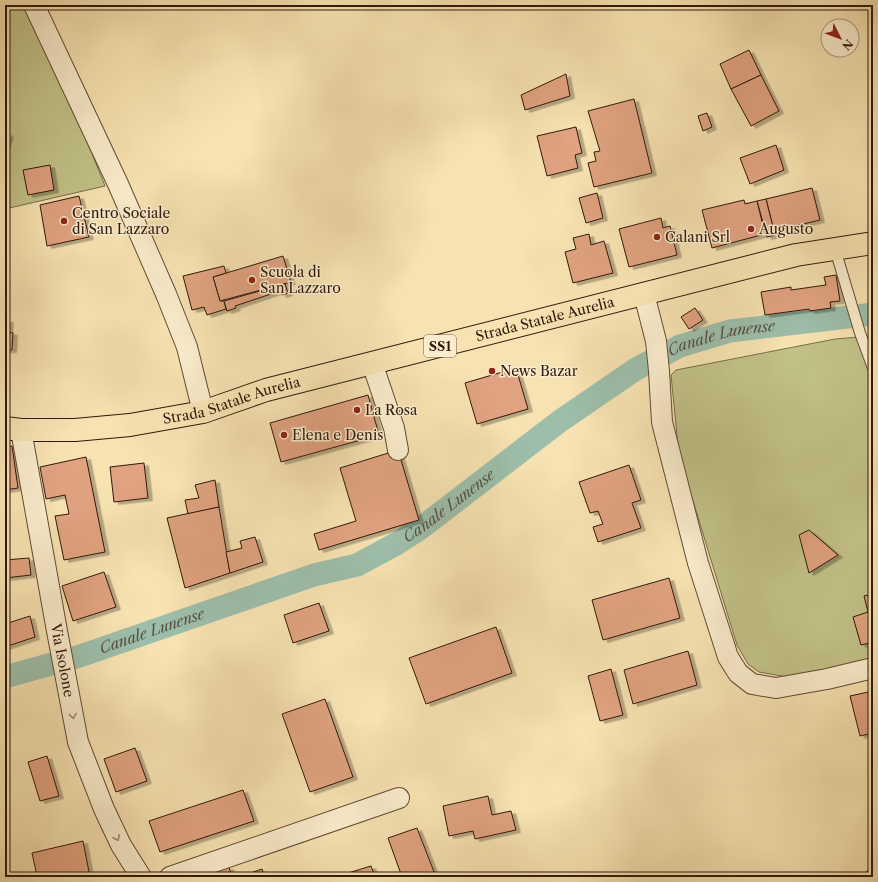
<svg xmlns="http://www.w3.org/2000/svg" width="878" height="882" font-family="'Libre Caslon Text',serif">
	<defs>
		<filter id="shadow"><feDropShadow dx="4.5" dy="2.5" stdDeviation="0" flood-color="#0004"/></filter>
	</defs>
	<rect width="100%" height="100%" fill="#f7e2b1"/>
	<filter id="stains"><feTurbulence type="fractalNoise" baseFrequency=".005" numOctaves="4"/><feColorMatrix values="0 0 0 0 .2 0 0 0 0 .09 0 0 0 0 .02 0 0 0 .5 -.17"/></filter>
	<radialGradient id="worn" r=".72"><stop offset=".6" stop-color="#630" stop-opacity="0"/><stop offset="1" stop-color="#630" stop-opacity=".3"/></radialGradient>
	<g fill="#c2c288" stroke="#796e4a">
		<path d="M5 5H25L83 131 105 186 5 209Z"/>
		<path d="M873 336V660L787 677 759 672 748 664 737 645 679 455 671 375 676 370 835 339Z"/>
	</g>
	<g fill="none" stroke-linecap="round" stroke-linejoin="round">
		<path stroke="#9dbeaa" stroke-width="23" id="s1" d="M5 677 80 656 314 575 357 565 396 544 421 528 560 421 636 369 680 346 730 331 873 314"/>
	</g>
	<g fill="#e0a280" stroke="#30190c" filter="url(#shadow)">
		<path d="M749 50 761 75 731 89 720 64Z"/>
		<path d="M566 74 570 96 525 110 521 95Z"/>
		<path d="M761 75 779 111 751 126 731 89Z"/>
		<path d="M634 99 652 173 594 187 588 163 596 161 594 152 600 151 588 111Z"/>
		<path d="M707 113 712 127 703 131 698 116Z"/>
		<path d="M576 127 582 153 575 155 578 168 547 176 537 136Z"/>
		<path d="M5 132 9 135 5 146Z"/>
		<path d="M776 145 784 170 750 184 740 158Z"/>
		<path d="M50 165 54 190 28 195 23 170Z"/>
		<path d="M812 188 820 220 774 231 766 199Z"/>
		<path d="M597 193 603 218 586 223 579 198Z"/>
		<path d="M79 196 89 237 47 246 40 205Z"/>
		<path d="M766 199 775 235 767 237 757 201Z"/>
		<path d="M744 200 745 204 757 201 765 234 712 248 702 210Z"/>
		<path d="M661 218 663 228 670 226 677 255 629 267 619 229Z"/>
		<path d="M589 234 591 245 604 241 613 273 573 283 565 252 576 249 573 238Z"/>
		<path d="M283 256 291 282 220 301 213 277Z"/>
		<path d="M224 266 226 273 213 277 220 301H224L226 309 207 315 204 307 192 310 183 276Z"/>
		<path d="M836 275 840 301 830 302 831 308 810 311 809 309 765 315 761 292 791 287V290L826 285 824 277Z"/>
		<path d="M285 284 288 293 282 295 280 291 235 306 236 308 227 311 224 301Z"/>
		<path d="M695 308 703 320 689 329 681 317Z"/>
		<path d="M5 320H9L8 332 13 333 12 350H5Z"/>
		<path d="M516 368 528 409 477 424 465 383Z"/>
		<path d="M368 395 379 435 281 462 270 423Z"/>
		<path d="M12 446 18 488 5 490V447Z"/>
		<path d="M398 450 419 520 319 550 314 534 356 521 340 468Z"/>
		<path d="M86 457 105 552 64 560 55 516 69 514 65 495 46 499 40 467Z"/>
		<path d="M144 463 148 498 114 502 110 467Z"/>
		<path d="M629 465 641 500 632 503 641 528 598 542 593 527 603 524 598 511 590 513 579 482Z"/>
		<path d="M215 480 219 507 188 514 185 500 199 498 195 485Z"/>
		<path d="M219 507 230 573 185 588 167 518Z"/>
		<path d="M809 530 838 555 809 573 799 535Z"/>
		<path d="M255 537 263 562 230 573 226 552 242 548 240 541Z"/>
		<path d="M29 558 31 575 5 578V560Z"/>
		<path d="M104 572 116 607 73 621 62 586Z"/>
		<path d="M669 578 680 618 603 640 592 600Z"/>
		<path d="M873 594V642L861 645 853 617 868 612 864 596Z"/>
		<path d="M319 603 329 631 293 643 284 615Z"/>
		<path d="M30 616 35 637 5 647V624Z"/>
		<path d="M496 627 512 673 426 704 409 658Z"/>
		<path d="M688 651 697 685 633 704 624 670Z"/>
		<path d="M611 669 623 715 600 721 588 676Z"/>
		<path d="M873 691V733L860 736 850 696Z"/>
		<path d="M325 699 353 777 310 792 282 714Z"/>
		<path d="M135 748 147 781 116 792 104 759Z"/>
		<path d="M47 756 59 796 40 801 28 762Z"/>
		<path d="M243 790 254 821 160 852 149 821Z"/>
		<path d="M488 796 492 815 511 811 516 830 475 839 473 831 449 836 443 806Z"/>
		<path d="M417 828 436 877H402L388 838Z"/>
		<path d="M83 841 90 877H47L46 874 37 876 32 853Z"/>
		<path d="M371 866 375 877H335Z"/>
		<path d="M229 867 232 877H199Z"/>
		<path d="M262 869 265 877H239Z"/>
	</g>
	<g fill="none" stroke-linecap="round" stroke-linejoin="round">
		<defs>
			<g id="lane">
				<path d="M835 249 860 333 873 368"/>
				<path d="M869 877 873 873"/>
			</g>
			<g id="street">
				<path d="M34 5 118 184 166 294 187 347 203 412"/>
				<path d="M644 294 656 341 659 371 662 422 698 563 728 657 738 673 752 684 776 688 827 679 873 668"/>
				<path d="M372 363 394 428 398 450"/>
				<path id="s2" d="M21 430 57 631 78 742 104 809 121 845 141 877"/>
				<path d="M170 877 399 798"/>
			</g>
			<g id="primary">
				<path id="s3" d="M5 428 21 430H75L130 425 203 412 266 390 796 255 873 243"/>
			</g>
		</defs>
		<use href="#lane" stroke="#624b35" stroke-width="12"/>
		<use href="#street" stroke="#624b35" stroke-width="22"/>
		<use href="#primary" stroke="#30190c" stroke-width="24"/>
		<use href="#lane" stroke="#faeccc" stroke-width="10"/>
		<use href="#street" stroke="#faeccc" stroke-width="20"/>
		<use href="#primary" stroke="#f7e2b1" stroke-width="22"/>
	</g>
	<defs><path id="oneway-chevron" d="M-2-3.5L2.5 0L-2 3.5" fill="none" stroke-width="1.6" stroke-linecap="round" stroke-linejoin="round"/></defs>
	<g stroke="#9f8d76">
		<use href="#oneway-chevron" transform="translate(73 716) rotate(79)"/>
		<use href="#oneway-chevron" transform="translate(117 838) rotate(65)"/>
	</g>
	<g fill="#8f2418" stroke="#faeccc" stroke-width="1.5">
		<circle cx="64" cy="221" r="4"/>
		<circle cx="751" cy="229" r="4"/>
		<circle cx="657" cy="237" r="4"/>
		<circle cx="252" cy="280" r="4"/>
		<circle cx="492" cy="371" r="4"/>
		<circle cx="357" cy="410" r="4"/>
		<circle cx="284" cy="435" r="4"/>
	</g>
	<g text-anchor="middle" stroke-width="3" stroke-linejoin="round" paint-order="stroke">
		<rect fill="#faeccc" stroke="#6d5846" stroke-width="1" x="424" y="335" width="32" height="22" rx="3"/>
		<g font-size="13" font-weight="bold" fill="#30190c">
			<text x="440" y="351">SS1</text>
		</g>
		<g font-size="14" fill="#30190c" stroke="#faeccc" text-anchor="start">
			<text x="72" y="218">Centro Sociale<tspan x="72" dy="16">di San Lazzaro</tspan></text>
			<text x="759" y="234">Augusto</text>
			<text x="665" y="242">Calani Srl</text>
			<text x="260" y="277">Scuola di<tspan x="260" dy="16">San Lazzaro</tspan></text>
			<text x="500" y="376">News Bazar</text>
			<text x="365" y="415">La Rosa</text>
			<text x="292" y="440">Elena e Denis</text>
		</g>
		<g font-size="14" fill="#30190c" stroke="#faeccc">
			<text dy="5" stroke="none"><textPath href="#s3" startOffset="554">Strada Statale Aurelia</textPath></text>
			<text dy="5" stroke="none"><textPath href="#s3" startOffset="230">Strada Statale Aurelia</textPath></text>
			<text dy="5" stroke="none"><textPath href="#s2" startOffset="234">Via Isolone</textPath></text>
		</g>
		<g font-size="15" font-style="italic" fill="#565343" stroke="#faeccc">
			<text dy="5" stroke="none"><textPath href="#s1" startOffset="803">Canale Lunense</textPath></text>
			<text dy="5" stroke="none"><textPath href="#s1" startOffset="479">Canale Lunense</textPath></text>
			<text dy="5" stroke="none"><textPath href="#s1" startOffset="154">Canale Lunense</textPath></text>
		</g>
	</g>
	<rect width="878" height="882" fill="none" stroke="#f7e2b1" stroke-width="20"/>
	<rect x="6" y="6" width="866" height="870" fill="none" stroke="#30190c" stroke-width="2"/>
	<rect x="10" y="10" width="858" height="862" fill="none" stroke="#30190c"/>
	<g transform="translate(840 38) rotate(132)"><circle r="19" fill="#faeccc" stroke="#a9987f"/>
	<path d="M0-3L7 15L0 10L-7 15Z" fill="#8f2418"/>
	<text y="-6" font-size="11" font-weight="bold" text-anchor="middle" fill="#30190c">N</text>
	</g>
	<rect width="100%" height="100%" filter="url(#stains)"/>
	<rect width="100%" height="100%" fill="url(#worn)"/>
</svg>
